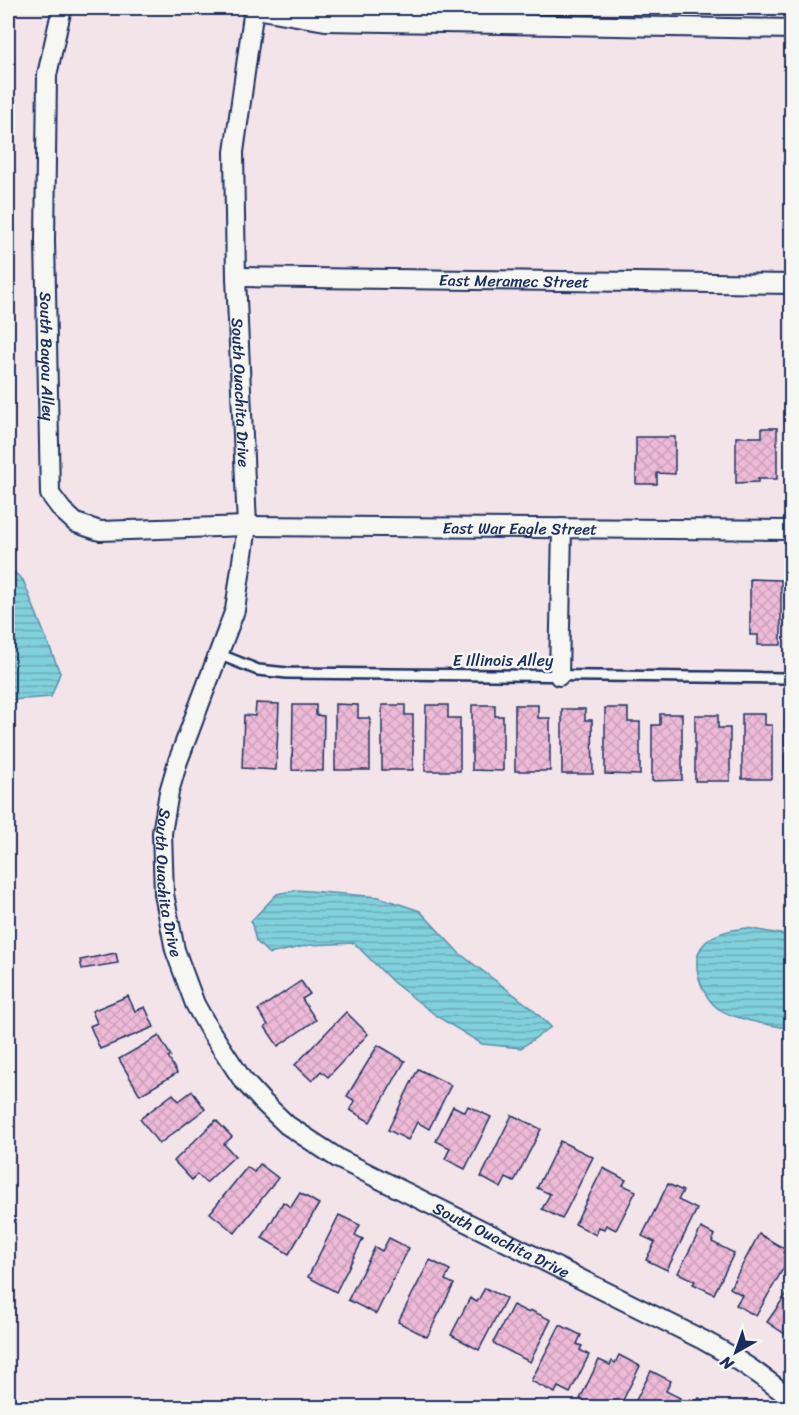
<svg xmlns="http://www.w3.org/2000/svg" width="799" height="1415" font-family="Sriracha,sans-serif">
	<defs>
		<pattern id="water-rules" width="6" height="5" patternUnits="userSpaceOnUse" patternTransform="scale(1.5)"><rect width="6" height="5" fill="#81d1dc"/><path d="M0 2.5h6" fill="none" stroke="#69aab6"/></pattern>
		<pattern id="building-cross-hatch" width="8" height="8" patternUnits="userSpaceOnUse" patternTransform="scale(1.5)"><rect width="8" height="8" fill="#edbad7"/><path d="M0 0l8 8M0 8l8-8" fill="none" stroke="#cba0bb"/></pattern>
	</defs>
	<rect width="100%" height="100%" fill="#f3e4ea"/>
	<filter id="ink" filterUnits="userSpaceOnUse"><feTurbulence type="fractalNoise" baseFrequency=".0167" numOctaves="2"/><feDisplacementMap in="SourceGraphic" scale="12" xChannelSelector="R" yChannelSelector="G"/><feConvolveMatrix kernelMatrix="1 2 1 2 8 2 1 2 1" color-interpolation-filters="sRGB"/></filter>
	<g filter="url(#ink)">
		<g fill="url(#water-rules)" stroke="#5890aa" stroke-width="1.5">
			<path d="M8 567 23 580 60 673 51 697 11 700 8 698Z"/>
			<path d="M297 890 379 897 420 911 459 953 529 1006 551 1027 521 1048 482 1044 438 1017 394 983 354 943 310 945 269 954 256 941 251 921 277 894Z"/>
			<path d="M747 928 791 936V1029C772 1025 735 1020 719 1009 702 998 688 961 704 944 714 932 733 930 747 928Z"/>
		</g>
		<g fill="url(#building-cross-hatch)" stroke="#1b2f5e" stroke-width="1.5">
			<path d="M762 428H777V479H758V482L736 483V437H762Z"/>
			<path d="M636 437H675V474L657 473V484H636Z"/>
			<path d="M750 579 781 580V645H758V635H750Z"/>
			<path d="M256 703 279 704 276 770 242 768 244 715 255 716Z"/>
			<path d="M335 704 358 705V718H370V770H335Z"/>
			<path d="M293 705H316V715L324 716 323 771 292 770Z"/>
			<path d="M382 705H405V715H413V770H382Z"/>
			<path d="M426 705H448V718H460V771H425Z"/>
			<path d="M472 705H495V716H503V771L472 770Z"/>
			<path d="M515 705H538V718H550V771H515Z"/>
			<path d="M605 708H628V722H640V775L605 774Z"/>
			<path d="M562 709H585V720H592L593 774H562Z"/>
			<path d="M660 714H682V780L652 781V725H660Z"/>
			<path d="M742 714H765V725H772V779H742Z"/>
			<rect x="785" y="714" width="7" height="66"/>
			<path d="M695 715H718V728H730V781H695Z"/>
			<path d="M116 953 118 963 82 969 80 960Z"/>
			<path d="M301 981 310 994 302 999 316 1020 278 1046 265 1027 268 1025 258 1010Z"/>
			<path d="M128 996 135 1011 145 1007 154 1027 100 1049 90 1026 97 1023 92 1011Z"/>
			<path d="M346 1012 368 1034 328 1077 321 1071 312 1081 295 1065Z"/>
			<path d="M159 1036 171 1056 168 1057 177 1073 140 1095 119 1059Z"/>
			<path d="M378 1045 405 1061 370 1122 350 1110 355 1101 347 1096Z"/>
			<path d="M418 1069 451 1085 429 1129 417 1122 408 1140 388 1130Z"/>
			<path d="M192 1091 205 1109 159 1144 140 1119 173 1094 179 1101Z"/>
			<path d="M453 1106 465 1112 468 1106 491 1117 465 1169 445 1159 450 1148 436 1141Z"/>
			<path d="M512 1115 541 1129 514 1182 506 1178 501 1188 481 1177Z"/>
			<path d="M216 1120 232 1137 224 1144 235 1156 206 1183 197 1174 192 1180 174 1161Z"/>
			<path d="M560 1141 593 1157 562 1219 542 1209 550 1194 537 1188Z"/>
			<path d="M260 1164 278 1178 235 1233 210 1213 247 1167 254 1172Z"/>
			<path d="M603 1168 626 1180 623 1185 636 1191 616 1230 606 1225 604 1229 599 1227 596 1235 575 1224Z"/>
			<path d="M668 1184 683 1191 678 1200 697 1209 667 1270 646 1260 655 1242 642 1236Z"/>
			<path d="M300 1193 319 1204 289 1254 262 1238 283 1202 291 1207Z"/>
			<path d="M339 1215 360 1225 355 1235 363 1239 336 1292 308 1277Z"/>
			<path d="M701 1228 715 1235 712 1242 734 1253 714 1294 693 1284 695 1281 678 1273Z"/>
			<path d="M759 1234 792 1253 756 1316 736 1305 742 1295 730 1288Z"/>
			<path d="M389 1238 409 1248 376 1314 348 1300 375 1247 382 1251Z"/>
			<path d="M430 1260 450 1270 445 1280 454 1284 427 1337 398 1322Z"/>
			<path d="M792 1286V1333L788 1331 785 1334 767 1322Z"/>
			<path d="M485 1288 506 1298 479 1350 451 1335 470 1298 477 1302Z"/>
			<path d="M513 1305 529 1313 530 1310 551 1320 530 1362 493 1343Z"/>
			<path d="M560 1325 581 1335 577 1344 582 1346 580 1350 589 1355 570 1393 558 1387 555 1393 531 1381Z"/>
			<path d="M619 1355 640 1366 619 1408H590L591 1405 580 1399 599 1360 610 1365 612 1361 615 1363Z"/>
			<path d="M651 1371 671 1381 666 1391 680 1398 675 1408H632Z"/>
			<path d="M699 1398 714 1407 716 1405 720 1408H692Z"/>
		</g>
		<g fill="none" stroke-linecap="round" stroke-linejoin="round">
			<defs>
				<path id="lane" d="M218 654 258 670 287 673 792 678"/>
				<g id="street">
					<path id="s1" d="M62 8 47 75 45 240 50 494 62 510 76 523 100 531 247 526 792 530"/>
					<path d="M250 8 325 21 792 29"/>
					<path id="s2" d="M254 8 234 152 236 277 247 526 235 610 178 761 169 792 162 833 164 894 175 950 195 1004 209 1029 242 1079 263 1102 287 1125 339 1159 703 1340C735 1357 764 1376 792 1400"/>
					<path id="s3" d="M236 277 792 284"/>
					<path d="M559 676 562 528"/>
				</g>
			</defs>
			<use href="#lane" stroke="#1b2f5e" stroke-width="14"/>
			<use href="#street" stroke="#1b2f5e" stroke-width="22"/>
			<use href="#lane" stroke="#f6f6f2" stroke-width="9"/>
			<use href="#street" stroke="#f6f6f2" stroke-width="18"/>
		</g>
	</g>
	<g text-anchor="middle" stroke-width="5" stroke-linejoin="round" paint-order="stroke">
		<g font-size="16" fill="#1b2f5e" stroke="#f6f6f2">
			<text dy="6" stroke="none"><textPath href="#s3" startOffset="278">East Meramec Street</textPath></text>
			<text dy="6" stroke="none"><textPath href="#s1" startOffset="350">South Bayou Alley</textPath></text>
			<text dy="6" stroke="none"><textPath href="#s2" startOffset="386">South Ouachita Drive</textPath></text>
			<text dy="6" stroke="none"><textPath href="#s1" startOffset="972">East War Eagle Street</textPath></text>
			<text x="503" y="666">E Illinois Alley</text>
			<text dy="6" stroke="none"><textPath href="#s2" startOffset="890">South Ouachita Drive</textPath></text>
			<text dy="6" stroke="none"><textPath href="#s2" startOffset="1412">South Ouachita Drive</textPath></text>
		</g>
	</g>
	<rect width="799" height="1415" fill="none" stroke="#f6f6f2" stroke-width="30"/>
	<rect x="15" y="15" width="769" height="1385" fill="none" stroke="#1b2f5e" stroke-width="2" filter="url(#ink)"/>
	<g transform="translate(736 1352) rotate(220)" stroke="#f6f6f2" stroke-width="4.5" paint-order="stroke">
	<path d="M0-4.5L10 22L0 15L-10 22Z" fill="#1b2f5e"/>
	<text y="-9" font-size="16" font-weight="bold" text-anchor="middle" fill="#1b2f5e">N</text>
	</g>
</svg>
